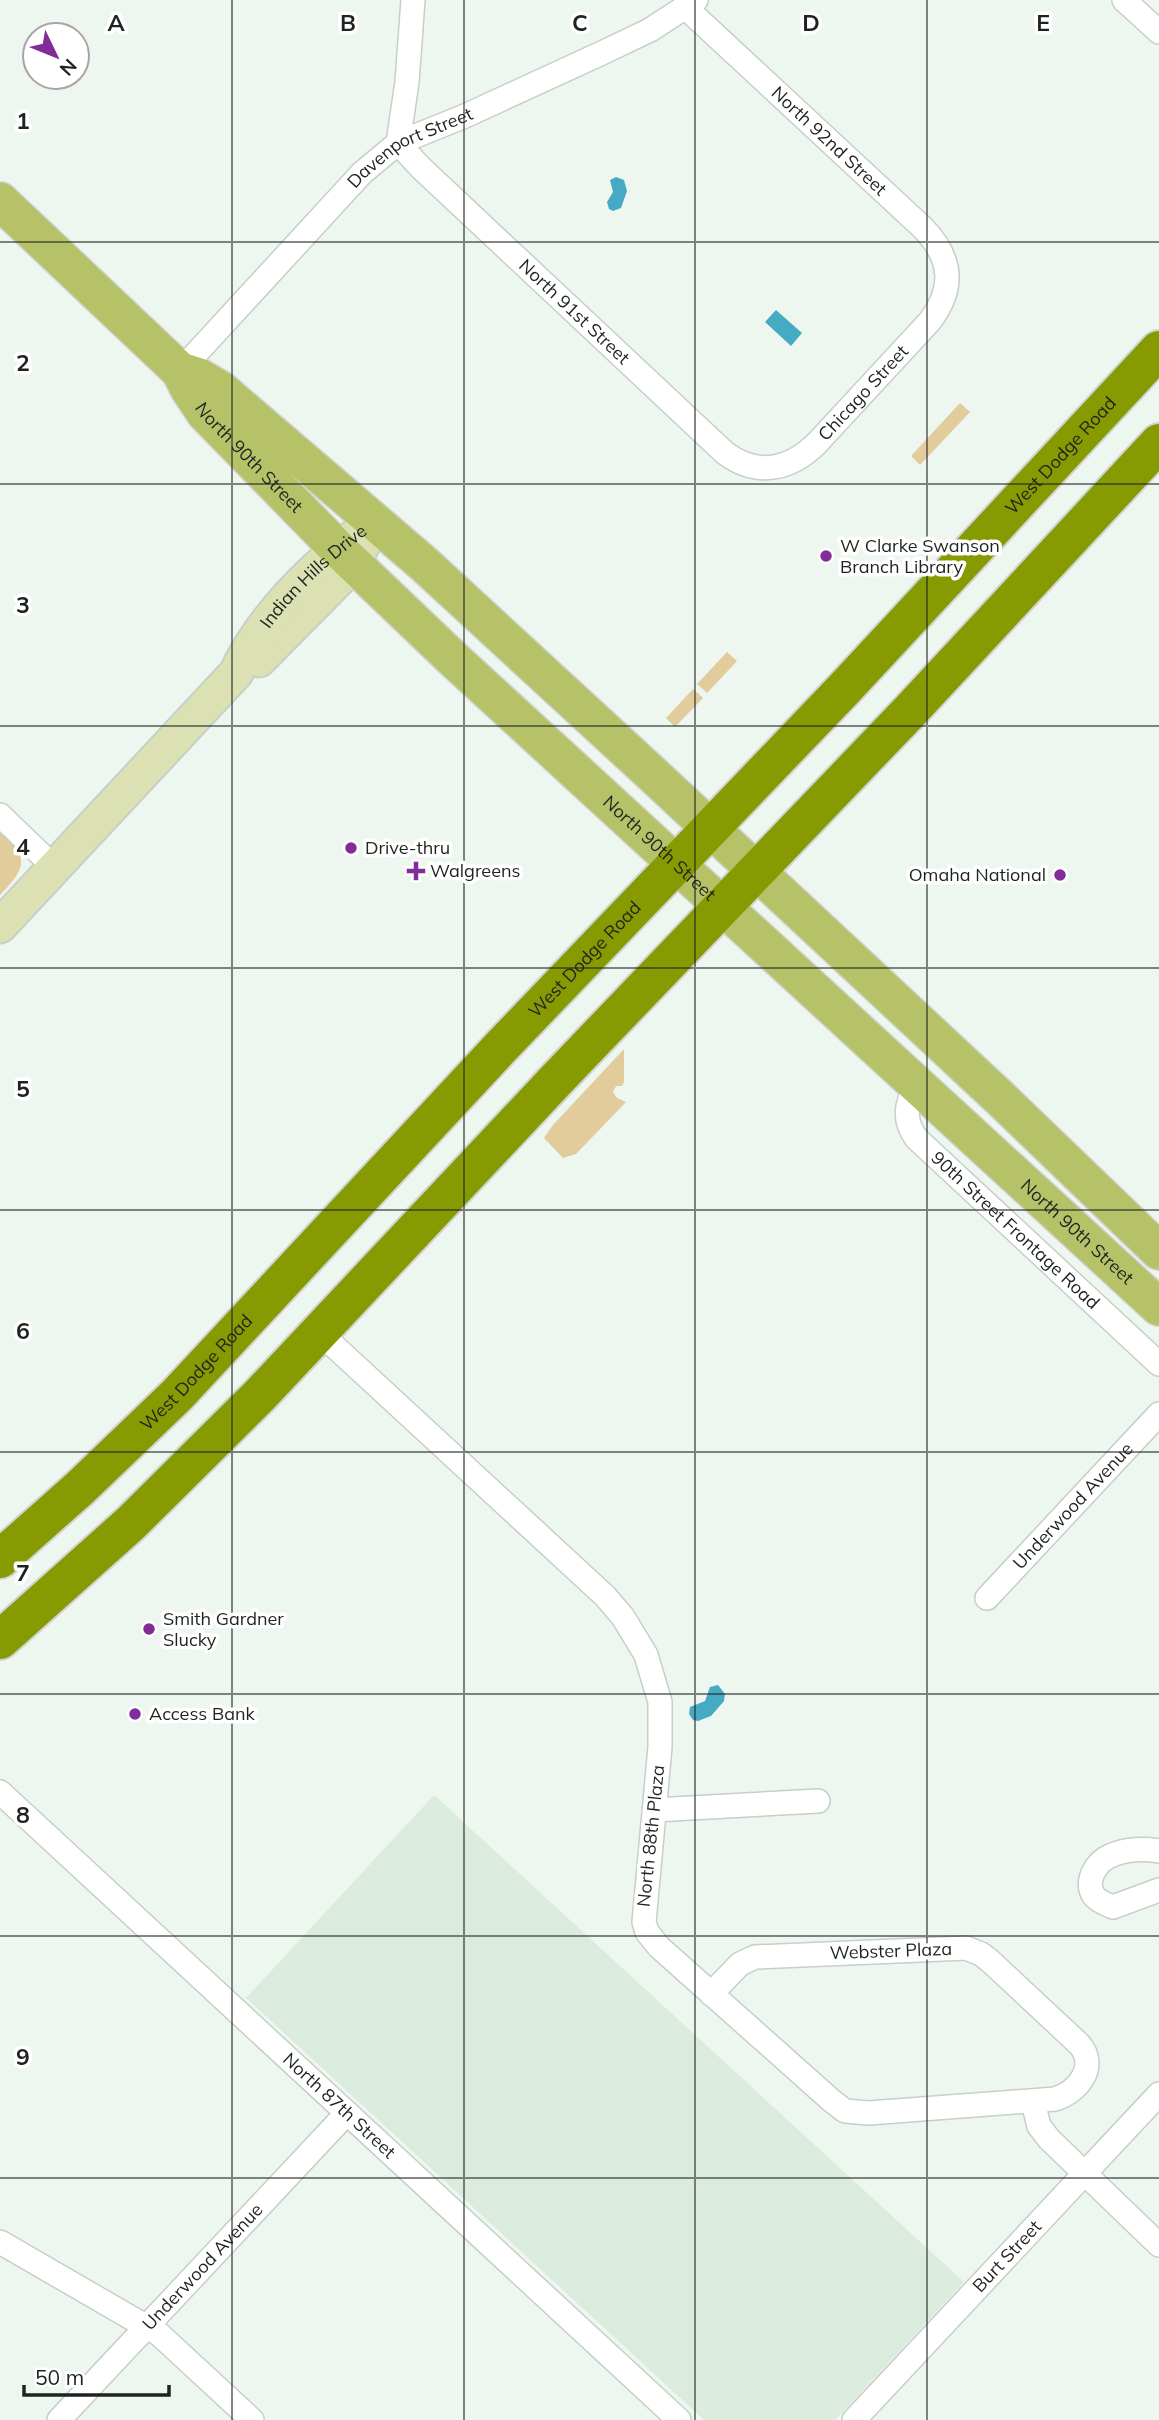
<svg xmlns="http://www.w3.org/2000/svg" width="1159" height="2420" font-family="Mulish,sans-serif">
	<rect width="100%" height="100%" fill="#edf7ef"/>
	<path fill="#dbecdf" d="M434 1795 964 2282 835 2420H704L246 1998Z"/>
	<g fill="#e3cc9b">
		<path d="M960 403 970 412 920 465 911 456Z"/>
		<path d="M727 652 737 661 707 693 697 684Z"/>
		<path d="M693 689 703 698 675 727 666 718Z"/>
		<path d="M0 833C32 857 24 870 0 895Z"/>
		<path d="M624 1049V1082L622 1086H616L613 1092 617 1098 626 1102 576 1154 563 1158 544 1138 553 1125Z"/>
	</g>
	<g fill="#46aac4">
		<path d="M616 177 624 180 627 191 621 208 613 211 609 209 607 202 613 192 610 180Z"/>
		<path d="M776 310 802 333 791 346 765 322Z"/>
		<path d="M718 1685 725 1694 724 1701 711 1716 698 1721 693 1720 689 1714 690 1707 705 1701 710 1687Z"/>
	</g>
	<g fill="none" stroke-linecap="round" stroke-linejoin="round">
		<defs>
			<g id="street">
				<path id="s1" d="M413 0 407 82 398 143 420 167 725 453C757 477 790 470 817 443L930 321C955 288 952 258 923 228L685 7"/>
				<path d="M1124 0 1159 32"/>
				<path id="s2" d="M180 371 362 173 398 143 465 116 604 52 650 30 696 0"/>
				<path d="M0 815 55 868"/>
				<path id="s3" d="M916 1083C907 1104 902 1118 916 1138L1159 1364"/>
				<path d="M320 1333 605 1596 623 1617 646 1655 660 1702V1747L644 1922 647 1932 659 1947 832 2101 845 2111 869 2113 1055 2099C1078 2092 1099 2066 1079 2044L989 1960 981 1954 966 1948 755 1957 740 1964 711 1994"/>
				<path id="s4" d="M987 1598 1159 1414"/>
				<path id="s5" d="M0 1792 679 2420"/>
				<path d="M654 1810 818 1801"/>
				<path d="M1159 1851C1144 1848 1125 1849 1110 1856 1096 1862 1084 1882 1094 1896 1099 1902 1106 1904 1113 1907L1159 1890"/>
				<path d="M1033 2102 1039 2126 1049 2139 1159 2245"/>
				<path d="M0 2242 159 2334 252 2420"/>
				<path id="s6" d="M59 2420 347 2113"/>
				<path id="s7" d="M854 2420 1159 2094"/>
			</g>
			<g id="secondary">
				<path d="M259 660 338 580 353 563 366 539"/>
				<path id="s8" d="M0 926 236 673C266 610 319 561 375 521"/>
			</g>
			<g id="primary">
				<path id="s9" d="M0 201 180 371 189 389 205 413 337 548 450 656 1159 1307"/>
				<path d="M180 371 199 377 221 390 424 564 650 772 1000 1098 1159 1251"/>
			</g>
			<g id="highway">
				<path id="s10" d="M0 1559 80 1488 177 1395 500 1048 845 688 1159 350"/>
				<path d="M0 1640 131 1523 260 1395 557 1079 911 710 1159 443"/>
			</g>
		</defs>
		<use href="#street" stroke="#c6cfc8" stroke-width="26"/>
		<use href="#secondary" stroke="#c6cfc8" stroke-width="37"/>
		<use href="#primary" stroke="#d2d3d2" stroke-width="40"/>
		<use href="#highway" stroke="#d2d3d2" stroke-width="42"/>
		<use href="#street" stroke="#fff" stroke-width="23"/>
		<use href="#secondary" stroke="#dbe1b3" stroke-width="33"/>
		<use href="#primary" stroke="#b6c267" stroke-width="37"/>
		<use href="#highway" stroke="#869a01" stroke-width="38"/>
	</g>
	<path fill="none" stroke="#1f2320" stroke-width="2" stroke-opacity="0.55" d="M232 0V2420M464 0V2420M695 0V2420M927 0V2420M0 242H1159M0 484H1159M0 726H1159M0 968H1159M0 1210H1159M0 1452H1159M0 1694H1159M0 1936H1159M0 2178H1159"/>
	<g fill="#822c9a" stroke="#fff" stroke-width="2.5">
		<circle cx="826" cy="556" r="7"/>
		<circle cx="351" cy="848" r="7"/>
		<path d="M412.5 860.5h7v7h7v7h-7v7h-7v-7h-7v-7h7z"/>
		<circle cx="1060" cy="875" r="7"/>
		<circle cx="149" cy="1629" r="7"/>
		<circle cx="135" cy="1714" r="7"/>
	</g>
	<g text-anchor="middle" stroke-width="7" stroke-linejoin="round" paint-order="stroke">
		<g font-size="18" fill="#1f2320" stroke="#fff">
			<text transform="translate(829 141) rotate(43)" y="6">North 92nd Street</text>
			<text dy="6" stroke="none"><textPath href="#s2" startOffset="324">Davenport Street</textPath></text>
			<text dy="6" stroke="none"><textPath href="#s1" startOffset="388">North 91st Street</textPath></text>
			<text dy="6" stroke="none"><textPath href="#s1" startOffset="765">Chicago Street</textPath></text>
			<text dy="6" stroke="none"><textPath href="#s10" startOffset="1531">West Dodge Road</textPath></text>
			<text dy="6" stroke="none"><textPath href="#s9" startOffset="359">North 90th Street</textPath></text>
			<text dy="6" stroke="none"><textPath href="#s8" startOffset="471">Indian Hills Drive</textPath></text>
			<text dy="6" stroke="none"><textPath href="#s9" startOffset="926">North 90th Street</textPath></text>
			<text dy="6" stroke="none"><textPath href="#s10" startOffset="838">West Dodge Road</textPath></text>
			<text dy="6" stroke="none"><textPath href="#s3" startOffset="194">90th Street Frontage Road</textPath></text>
			<text dy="6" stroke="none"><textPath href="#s9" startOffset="1493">North 90th Street</textPath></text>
			<text dy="6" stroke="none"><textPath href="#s10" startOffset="271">West Dodge Road</textPath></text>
			<text dy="6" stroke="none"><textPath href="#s4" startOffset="126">Underwood Avenue</textPath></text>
			<text transform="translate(651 1836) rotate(-84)" y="6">North 88th Plaza</text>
			<text transform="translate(891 1951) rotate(-2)" y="6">Webster Plaza</text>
			<text dy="6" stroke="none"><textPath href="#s5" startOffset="462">North 87th Street</textPath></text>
			<text dy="6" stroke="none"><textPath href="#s7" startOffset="224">Burt Street</textPath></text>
			<text dy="6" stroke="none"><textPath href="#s6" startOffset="210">Underwood Avenue</textPath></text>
		</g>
		<g font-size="18" fill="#1f2320" stroke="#fff" text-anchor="start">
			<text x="840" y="552">W Clarke Swanson<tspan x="840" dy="21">Branch Library</tspan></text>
			<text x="365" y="854">Drive-thru</text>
			<text x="430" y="877">Walgreens</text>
			<text x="1046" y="881" text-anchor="end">Omaha National</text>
			<text x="163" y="1625">Smith Gardner<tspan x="163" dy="21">Slucky</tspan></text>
			<text x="149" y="1720">Access Bank</text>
		</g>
	</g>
	<g font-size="23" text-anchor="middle" font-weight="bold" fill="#1f2320" stroke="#fff" stroke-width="7" stroke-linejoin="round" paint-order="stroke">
		<text x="116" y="31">A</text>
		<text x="348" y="31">B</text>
		<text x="580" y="31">C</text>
		<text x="811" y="31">D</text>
		<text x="1043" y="31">E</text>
		<text x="23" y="129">1</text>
		<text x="23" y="371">2</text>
		<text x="23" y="613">3</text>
		<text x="23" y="855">4</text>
		<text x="23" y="1097">5</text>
		<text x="23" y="1339">6</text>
		<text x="23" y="1581">7</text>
		<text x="23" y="1823">8</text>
		<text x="23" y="2065">9</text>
	</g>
	<g transform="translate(56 56) rotate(133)"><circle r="33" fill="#ffffff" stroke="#a5a7a6" stroke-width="2"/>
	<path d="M0-5L12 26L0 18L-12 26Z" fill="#822c9a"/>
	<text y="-10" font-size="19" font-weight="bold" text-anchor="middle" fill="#1f2320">N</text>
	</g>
	<path d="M24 2385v10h145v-10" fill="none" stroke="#1f2320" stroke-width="3.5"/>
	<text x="35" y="2385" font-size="21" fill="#1f2320" stroke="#ffffff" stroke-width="5" paint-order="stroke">50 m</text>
</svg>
